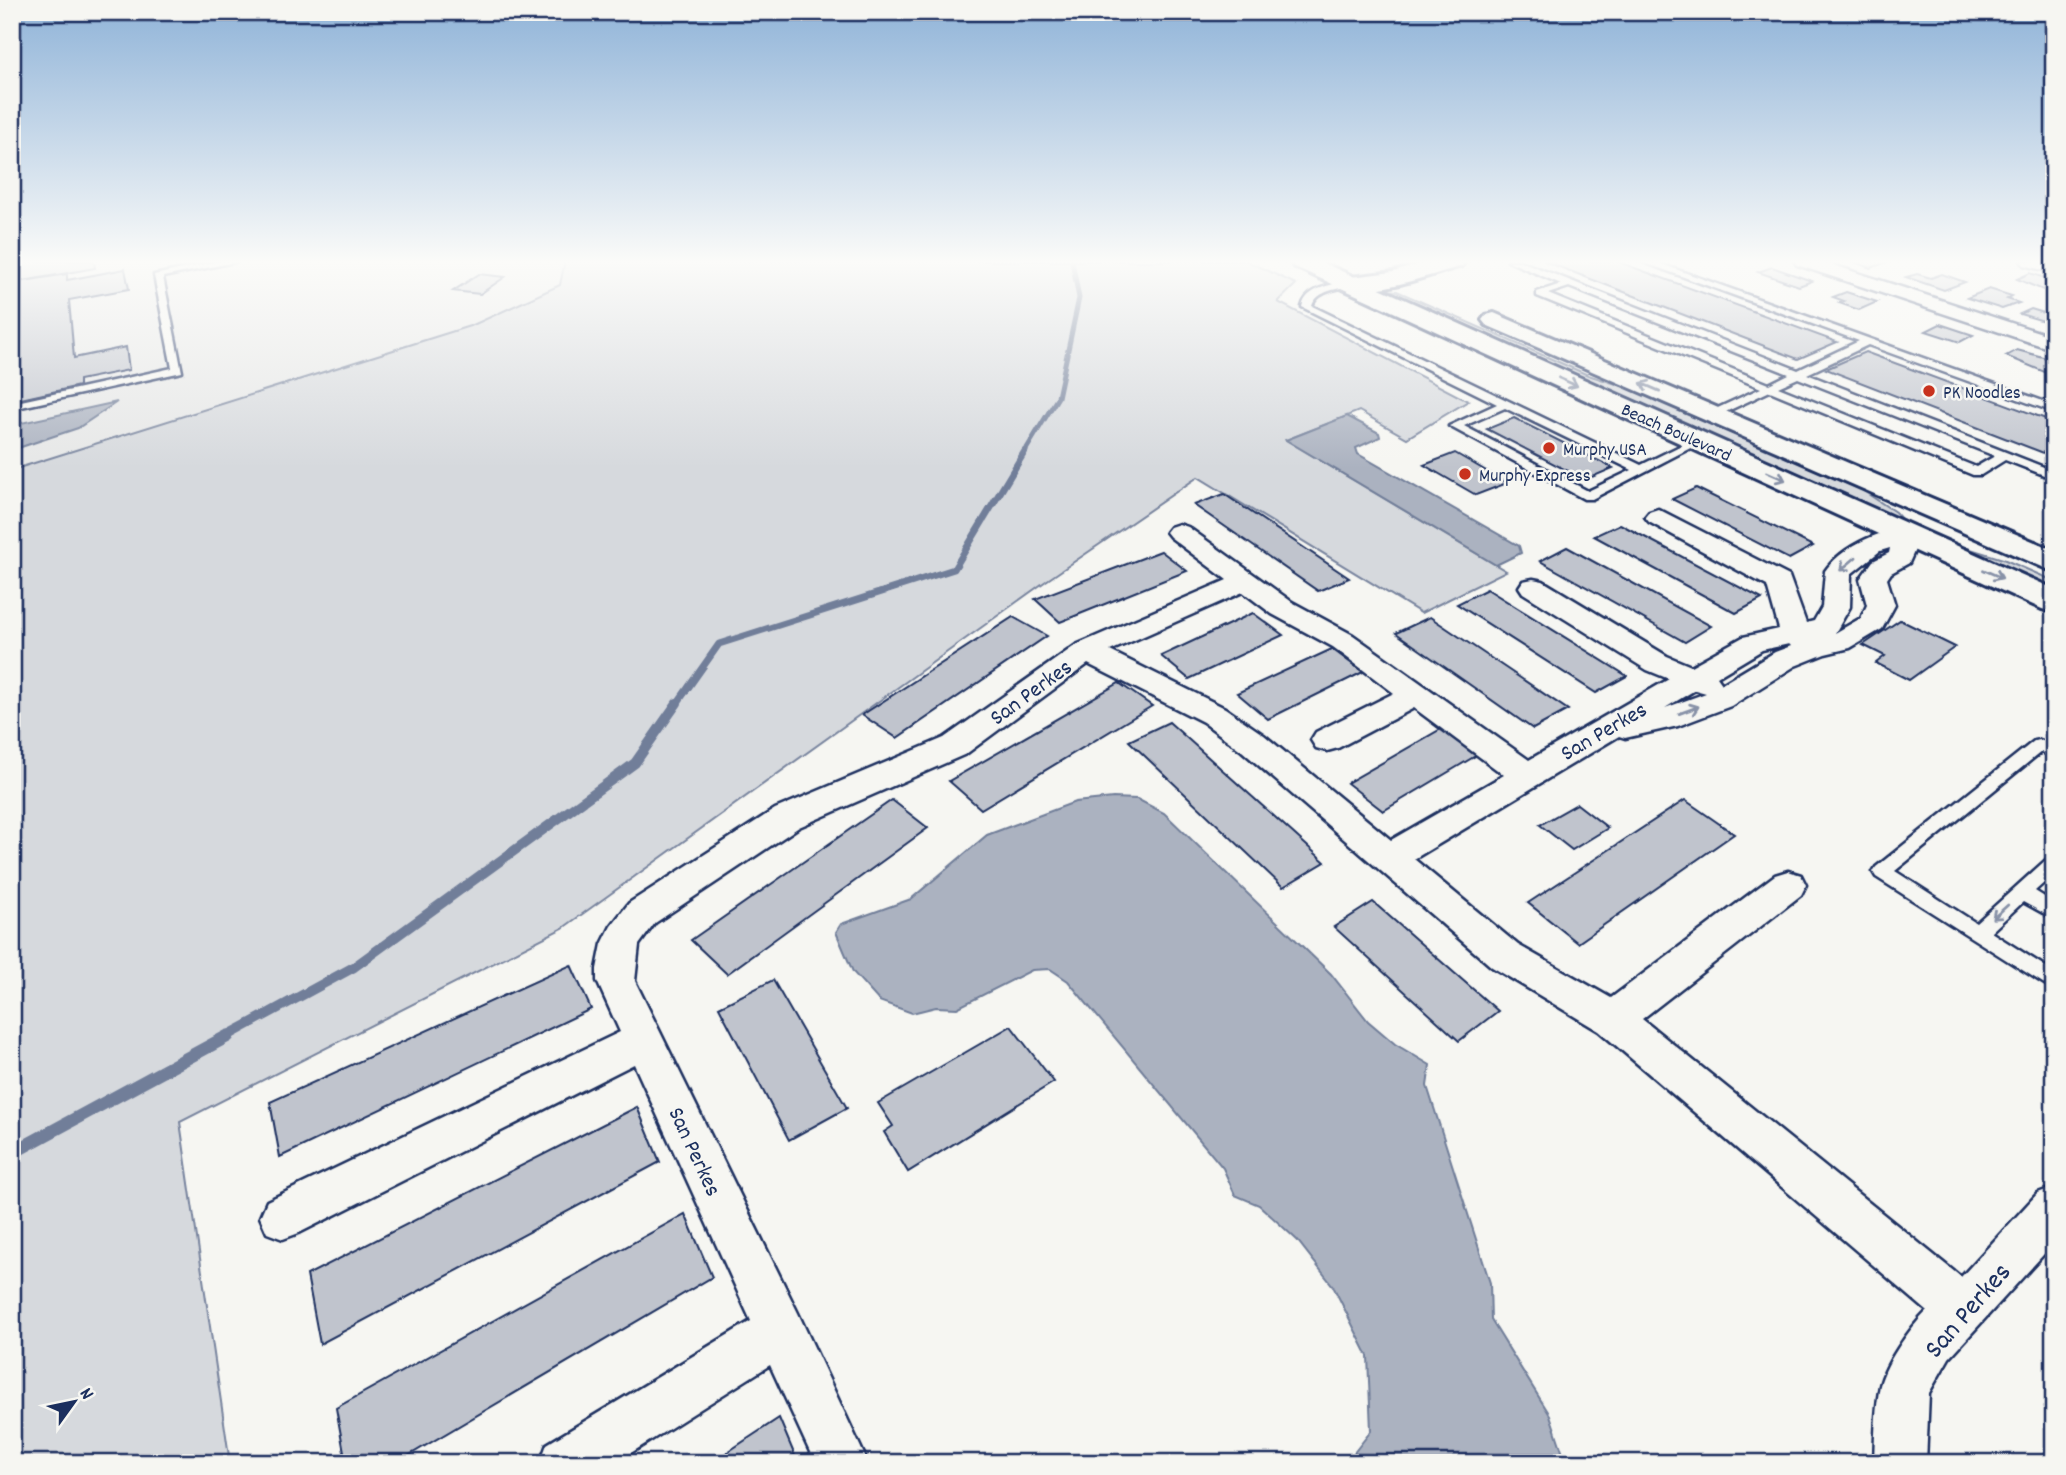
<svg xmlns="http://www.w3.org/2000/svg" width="2066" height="1475" font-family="Dekko,sans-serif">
	<rect width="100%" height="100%" fill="#f6f6f2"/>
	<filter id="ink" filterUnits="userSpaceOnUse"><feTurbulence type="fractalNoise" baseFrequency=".0143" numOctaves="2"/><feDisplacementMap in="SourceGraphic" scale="14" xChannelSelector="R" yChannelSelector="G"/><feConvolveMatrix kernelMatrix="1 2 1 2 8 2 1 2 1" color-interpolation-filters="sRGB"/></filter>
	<g filter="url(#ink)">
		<path fill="#e6e7e7" d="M12 261H565L560 285 473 325 12 470Z"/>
		<g fill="#d6d9dd" stroke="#78849e" stroke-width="2">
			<path d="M565 261H1247L1296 284 1278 302 1468 401 1407 438 1359 411 1286 440 1506 571 1421 613 1198 477 1046 581 563 928 180 1122 230 1463H12V470L473 325 560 285Z"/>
			<path d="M1388 290 1397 291 1588 375 1632 389 1862 490 1895 512 1903 521 1396 296Z"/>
			<path d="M1954 544 2003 559 2054 581V586L2021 575Z"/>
		</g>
		<g fill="#abb2c0" stroke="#717e99" stroke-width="2">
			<path d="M117 402 78 428 12 450V425Z"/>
			<path d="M1347 416 1379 433 1380 437 1356 448 1358 454 1519 546 1521 553 1496 565 1286 440Z"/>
			<path d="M1113 798 1137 799 1164 813 1331 974 1368 1021 1395 1044 1430 1065 1427 1086 1490 1283 1491 1320 1550 1415 1566 1463H1346L1371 1431 1368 1356 1333 1286 1297 1240 1259 1205 1235 1195 1223 1168 1068 981 1050 969 1032 970 957 1008 936 1007 912 1013 879 1001 853 972 836 932 841 924 911 899 987 835 1075 802Z"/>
		</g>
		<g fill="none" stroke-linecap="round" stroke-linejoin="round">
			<path stroke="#717e99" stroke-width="5" d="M1024 453 1058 397 1079 298 1072 261"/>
			<path stroke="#717e99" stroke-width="7" d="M676 705 719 644 954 569 1025 451"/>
			<path stroke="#717e99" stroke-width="10" d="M225 1037 354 967 635 763 677 703"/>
			<path stroke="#717e99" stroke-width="13" d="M12 1153 228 1036"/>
		</g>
		<g fill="#c0c4cd" stroke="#1b2f5e" stroke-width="2">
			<path d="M12 261H94L95 268 12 283Z"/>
			<path d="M1544 261H1616L1837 342 1798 359Z"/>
			<path d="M1851 261H1884L1887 262 1871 268Z"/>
			<path d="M1772 267 1812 281 1799 286 1758 272Z"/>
			<path d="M125 269 129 289 69 300 74 358 126 347 129 370 79 380V386L12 401V283L67 274V280Z"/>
			<path d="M2030 273 2054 281V285L2043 290 2017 279Z"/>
			<path d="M479 274 505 277 480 294 453 291Z"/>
			<path d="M1917 274 1931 278 1942 274 1965 282 1944 290 1906 277Z"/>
			<path d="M1989 289 2012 296 2007 299 2019 303 2002 309 1967 298Z"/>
			<path d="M1846 292 1877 302 1859 310 1839 303 1844 301 1833 297Z"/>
			<path d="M2031 309 2054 316V324L2020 314Z"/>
			<path d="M1940 324 1973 335 1960 342 1926 331Z"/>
			<path d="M2017 350 2054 360 2045 365 2054 369 2047 373 2006 356Z"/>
			<path d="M1865 352 2054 422V457L1826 369Z"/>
			<path d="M1514 418 1613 468 1585 480 1487 429Z"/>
			<path d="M1455 453 1507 483 1476 495 1424 465Z"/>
			<path d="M1696 488 1813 546 1789 559 1672 499Z"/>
			<path d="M1224 494 1349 578 1318 591 1194 505Z"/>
			<path d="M1620 524 1762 599 1736 613 1594 536Z"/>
			<path d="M1567 547 1711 626 1685 642 1540 561Z"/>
			<path d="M1161 551 1187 571 1060 622 1035 599Z"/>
			<path d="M1487 589 1627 676 1596 693 1457 604Z"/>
			<path d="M1253 613 1283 635 1189 679 1161 656Z"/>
			<path d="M1013 617 1047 636 897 738 862 715Z"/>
			<path d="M1430 617 1568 710 1533 729 1396 633Z"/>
			<path d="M1900 620 1955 647 1909 680 1876 663 1885 656 1863 645Z"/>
			<path d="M1332 649 1363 672 1268 719 1237 693Z"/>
			<path d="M1119 683 1152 706 981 809 949 781Z"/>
			<path d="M1169 722 1325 862 1283 887 1129 741Z"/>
			<path d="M1441 729 1477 755 1383 811 1347 783Z"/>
			<path d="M892 800 928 828 727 974 691 940Z"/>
			<path d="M1685 800 1734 834 1578 943 1528 903Z"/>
			<path d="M1577 804 1608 828 1572 850 1540 825Z"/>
			<path d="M1373 902 1498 1011 1459 1041 1334 927Z"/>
			<path d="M571 965 591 1009 280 1157 270 1102Z"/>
			<path d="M773 980 847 1108 789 1140 719 1007Z"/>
			<path d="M1011 1026 1054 1082 908 1172 884 1132 893 1126 878 1103Z"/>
			<path d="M637 1107 660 1162 320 1344 307 1275Z"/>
			<path d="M685 1214 712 1277 396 1463H346L336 1408Z"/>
			<path d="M779 1418 798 1463H711Z"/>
		</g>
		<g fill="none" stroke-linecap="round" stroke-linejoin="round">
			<defs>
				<g id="lane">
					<path d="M220 261H239L163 277 182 372 12 409V403L172 368 154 275Z"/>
					<path d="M1508 261H1520L1798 370 1859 341 1640 261H1653L2054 405V412L1868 345 1807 374 2054 471V479L2005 460 1981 475H1973L1770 391 1717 416H1709V412L1761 388 1537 296V292L1561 284ZM1569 287 1789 374 1769 384 1548 294ZM1798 378 1995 456 1976 467 1778 387Z"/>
					<path d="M1350 280 1353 281V285C1339 289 1317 290 1312 306L1641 465 1694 439 1704 441 1592 499H1584L1449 426 1497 404 1302 307C1306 287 1333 285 1350 280ZM1505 408 1632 470 1588 491 1464 426Z"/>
					<path d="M2040 740 2054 745V757L2041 752 1895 871 1976 923 2048 858 2054 856V874L2035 891 2054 903V919L2023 902 1991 932 2054 972V990L1876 877 1873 872 1876 867 2034 741Z"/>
				</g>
				<g id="street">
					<path d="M1794 261H1821L2054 337V350L1797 265Z"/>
					<path d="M2021 261 2054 262V273L2024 265Z"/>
					<path d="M1658 509 1789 576 1806 623 1814 621 1822 607 1825 571C1841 547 1888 523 1917 531L1921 536 1909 563 1891 573 1887 579 1895 605 1882 629 1850 648 1825 654 1795 666 1731 706 1678 726 1625 738 1619 736 1414 859 1518 945 1611 998 1775 875 1788 871 1801 875 1806 885 1801 895 1642 1019 1961 1277 2038 1193 2054 1187V1243L1949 1358 1929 1393 1926 1463H1874C1875 1439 1875 1414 1879 1391 1882 1367 1910 1328 1927 1311L1599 1031 1492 967 1242 751 1203 722 1088 664 966 754 799 827 655 923 639 945 635 981 798 1313 868 1463H815L770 1365 615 1463H540L547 1444 751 1321 634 1064 299 1233 283 1239 267 1233 260 1217 267 1201 620 1032 597 981V969L602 944 611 926 629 903 775 809 944 738 1076 645 1227 580 1170 537 1166 532 1170 527 1179 524 1188 527 1292 602 1353 635 1529 760 1669 679 1647 670 1523 593 1519 587 1523 581 1533 579 1543 581 1667 656 1691 666 1743 637 1779 629 1767 586 1649 522 1645 517 1649 512ZM1890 548 1889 553 1873 561 1860 579 1867 605 1861 618 1835 633 1850 607 1851 574 1880 551ZM1243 592 1272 614 1333 647 1394 693 1316 732 1311 740 1316 748 1327 751 1338 748 1414 708 1504 775 1391 840 1264 735 1225 708 1110 651ZM1789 644 1791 646 1775 652 1722 684 1717 677 1762 650ZM1695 690 1706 693 1665 708Z"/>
				</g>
				<path id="secondary" d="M1430 261H1465L1462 266C1429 275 1376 296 1342 288L1339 283 1342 278 1393 272Z"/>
				<g id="highway">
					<path d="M1290 261H1319L2054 589V612L2042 609 1293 266Z"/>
					<path d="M1494 313 2054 550V572L1486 325 1482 320 1486 315Z"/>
				</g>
			</defs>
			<use href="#lane" stroke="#1b2f5e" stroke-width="5"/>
			<use href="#street" stroke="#1b2f5e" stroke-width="5"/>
			<use href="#secondary" stroke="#1b2f5e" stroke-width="6"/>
			<use href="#highway" stroke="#1b2f5e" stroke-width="6"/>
			<use href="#lane" fill="#f6f6f2" fill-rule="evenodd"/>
			<use href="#street" fill="#f6f6f2" fill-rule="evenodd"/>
			<use href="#secondary" fill="#f6f6f2" fill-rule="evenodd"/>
			<use href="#highway" fill="#f6f6f2" fill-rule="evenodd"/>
		</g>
		<defs><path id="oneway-shaft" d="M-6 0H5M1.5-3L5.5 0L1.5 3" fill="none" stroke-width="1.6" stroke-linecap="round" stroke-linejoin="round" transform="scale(1.75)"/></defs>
		<g stroke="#8892a8">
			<use href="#oneway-shaft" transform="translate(1568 382) rotate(24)"/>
			<use href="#oneway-shaft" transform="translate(1650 387) rotate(-157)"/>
			<use href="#oneway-shaft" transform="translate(1776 476) rotate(24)"/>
			<use href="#oneway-shaft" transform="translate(1848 564) rotate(140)"/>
			<use href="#oneway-shaft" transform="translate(1993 574) rotate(24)"/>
			<use href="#oneway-shaft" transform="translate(1689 710) rotate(-20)"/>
			<use href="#oneway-shaft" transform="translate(2000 912) rotate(138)"/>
		</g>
	</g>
	<linearGradient id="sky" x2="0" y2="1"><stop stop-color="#8fb3d8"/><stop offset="0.56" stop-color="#fbfbf9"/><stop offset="1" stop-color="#fbfbf9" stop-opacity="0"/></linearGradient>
	<rect width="2066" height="468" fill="url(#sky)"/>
	<g fill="#c8321e" stroke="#f6f6f2" stroke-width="2.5">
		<circle cx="1929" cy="391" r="7"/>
		<circle cx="1549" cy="448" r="7"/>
		<circle cx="1465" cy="474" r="7"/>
	</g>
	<g text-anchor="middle" stroke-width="5" stroke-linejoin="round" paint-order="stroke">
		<g font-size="19" fill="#1b2f5e" stroke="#f6f6f2" text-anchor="start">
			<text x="1943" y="398">PK Noodles</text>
			<text x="1563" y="455">Murphy USA</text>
			<text x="1479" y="481">Murphy Express</text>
		</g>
		<g font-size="19" fill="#1b2f5e" stroke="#f6f6f2">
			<text transform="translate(1677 431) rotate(24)" y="7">Beach Boulevard</text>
		</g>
		<g font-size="23" fill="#1b2f5e" stroke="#f6f6f2">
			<text transform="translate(1030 691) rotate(-36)" y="8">San Perkes</text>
			<text transform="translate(1603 730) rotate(-30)" y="8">San Perkes</text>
			<text transform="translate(696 1151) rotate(65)" y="8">San Perkes</text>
		</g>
		<g font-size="28" fill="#1b2f5e" stroke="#f6f6f2">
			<text transform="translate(1966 1309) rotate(-49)" y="10">San Perkes</text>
		</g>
	</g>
	<rect width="2066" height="1475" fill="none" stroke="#f6f6f2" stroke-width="42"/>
	<rect x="21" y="21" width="2024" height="1433" fill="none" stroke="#1b2f5e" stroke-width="2.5" filter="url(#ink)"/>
	<g transform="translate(74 1402) rotate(57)" stroke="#f6f6f2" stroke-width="5" paint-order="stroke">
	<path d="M0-5L12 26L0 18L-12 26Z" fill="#1b2f5e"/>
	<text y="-10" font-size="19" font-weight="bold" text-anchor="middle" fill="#1b2f5e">N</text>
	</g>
</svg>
